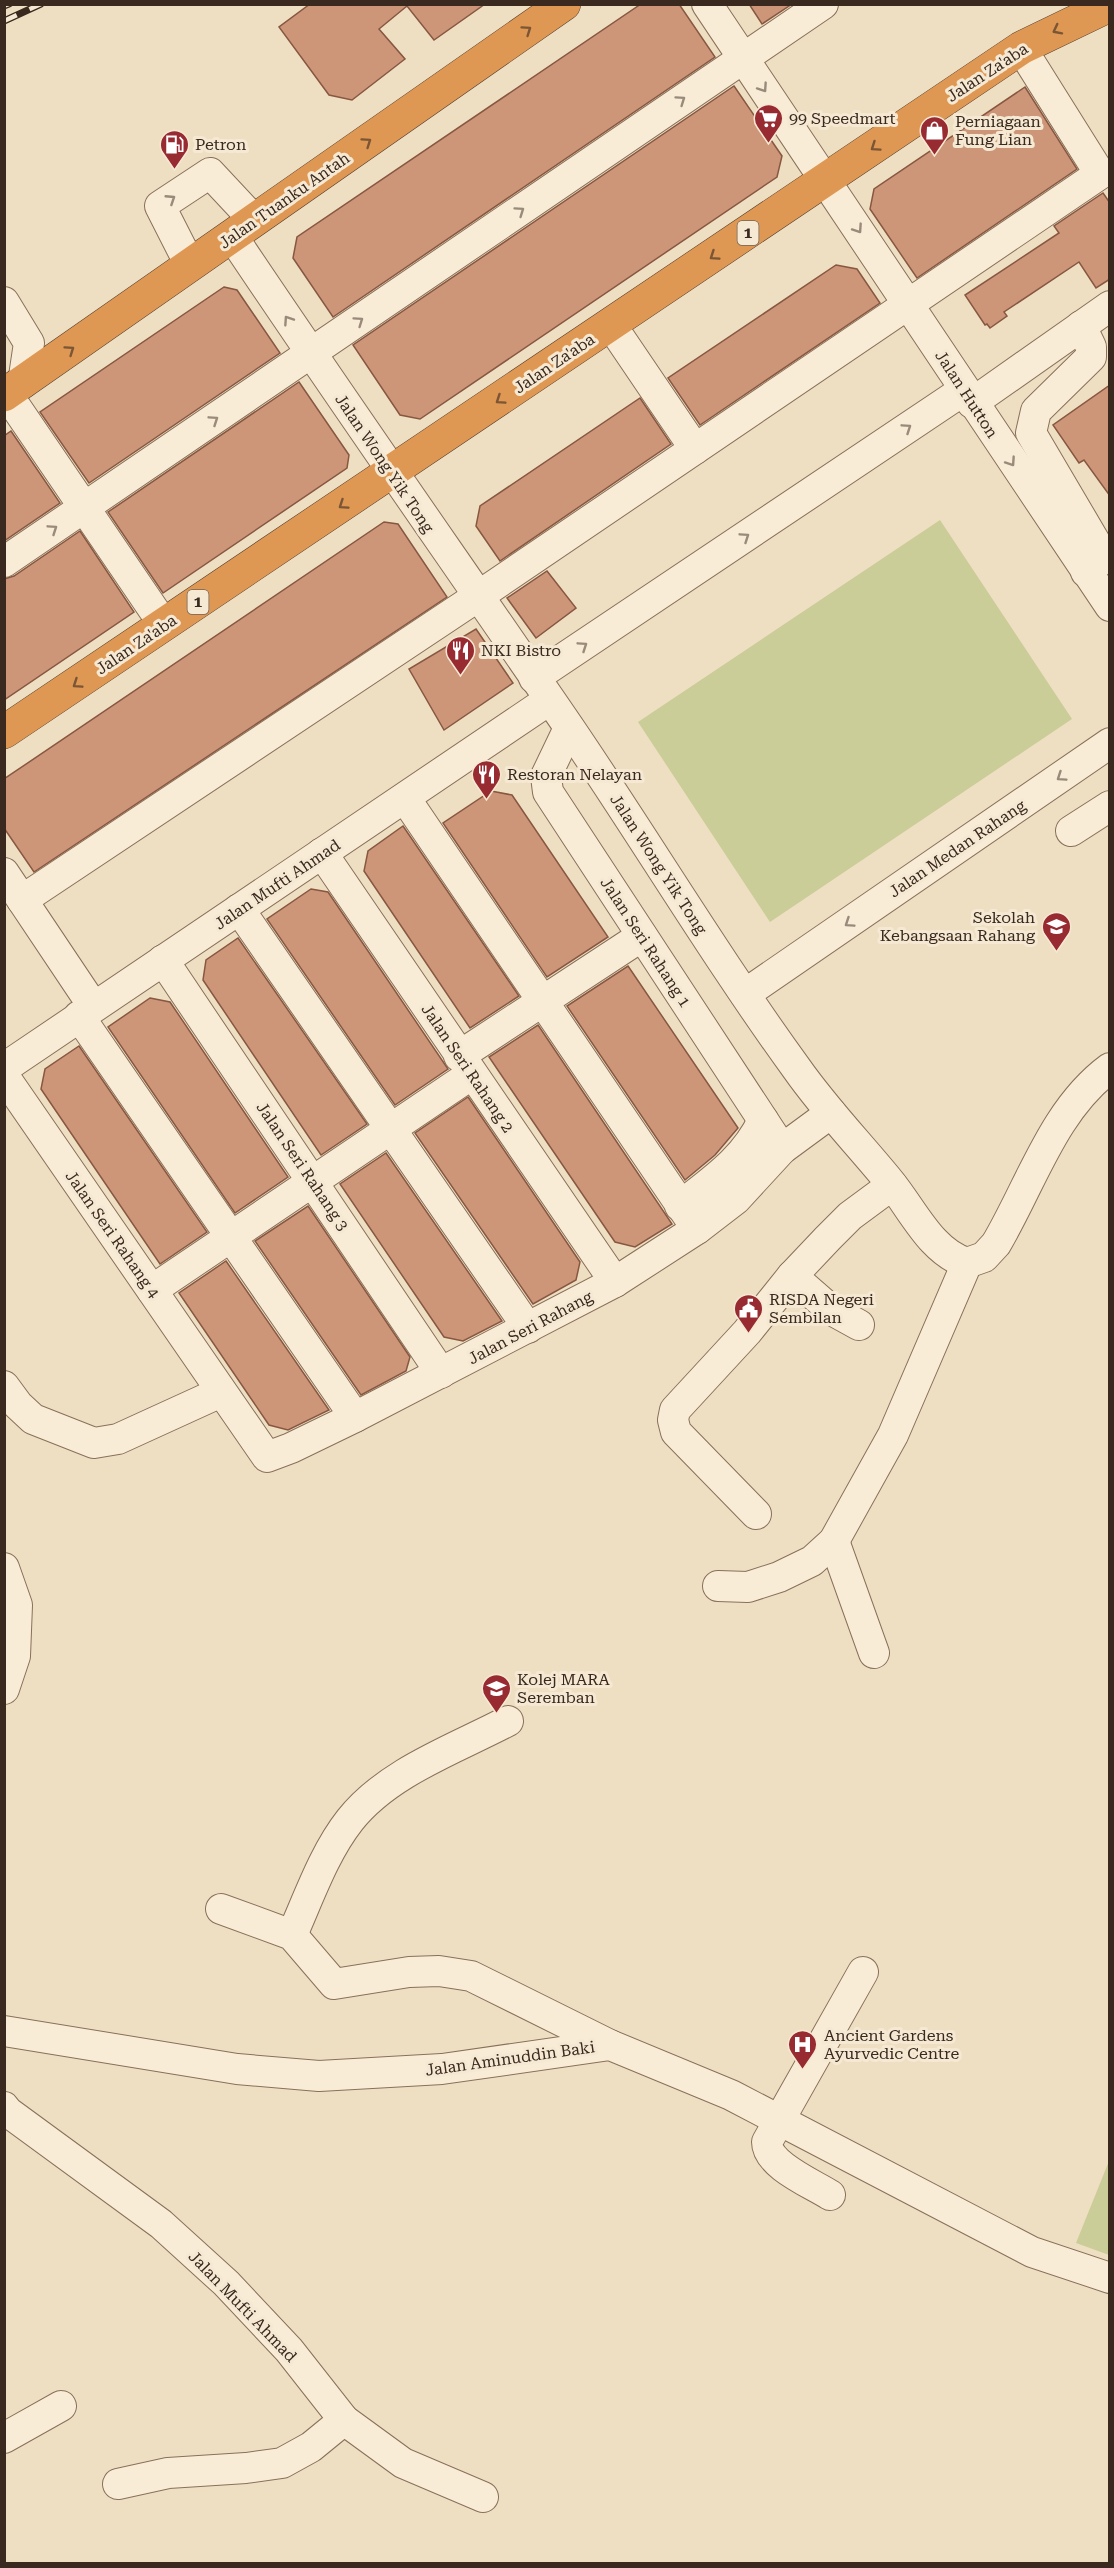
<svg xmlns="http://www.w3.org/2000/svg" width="1114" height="2568" font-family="'Roboto Serif',serif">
	<rect width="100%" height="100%" fill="#eedfc3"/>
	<g fill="#cacd97">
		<path d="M940 520 1072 719 770 922 638 722Z"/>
		<path d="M1109 2161V2255L1076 2243Z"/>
	</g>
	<g fill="#cd9679" stroke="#885740" stroke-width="1.5">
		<path d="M310 4H485L434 40 407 6 379 29 405 59 352 100 329 95 279 27Z"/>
		<path d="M641 4H679L715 57 333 317 293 258 297 237Z"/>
		<path d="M749 4H792L762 24Z"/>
		<path d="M734 86 782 156 777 177 420 419 400 415 353 345Z"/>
		<path d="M1025 87 1077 169 917 278 870 209 874 189Z"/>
		<path d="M1103 193 1110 203V279L1096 288 1079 262 1004 312 1007 316 990 328 987 324 985 325 965 295 1059 233 1054 226Z"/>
		<path d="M836 265 857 269 880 303 700 425 668 378Z"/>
		<path d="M224 287 237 290 280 353 89 483 40 412Z"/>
		<path d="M299 382 349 455 347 468 163 593 108 512Z"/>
		<path d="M1110 385V496L1084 460 1079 463 1053 425Z"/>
		<path d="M640 398 671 444 500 561 476 526 480 506Z"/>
		<path d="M11 431 60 503 4 541V436Z"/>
		<path d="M384 522 398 524 447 597 34 872 4 828V779Z"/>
		<path d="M80 531 134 612 4 700V579L14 576Z"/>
		<path d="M547 571 576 608 536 638 507 598Z"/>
		<path d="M476 629 513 683 444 730 409 669Z"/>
		<path d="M491 791 512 795 608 937 547 977 443 823Z"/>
		<path d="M403 826 519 996 470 1028 364 871 368 851Z"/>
		<path d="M311 889 328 892 448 1069 395 1105 267 919Z"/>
		<path d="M238 938 367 1124 321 1155 203 980 206 960Z"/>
		<path d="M628 966 738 1128 715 1155 685 1180 567 1006Z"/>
		<path d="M150 998 170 1002 288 1177 235 1213 108 1027Z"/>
		<path d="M538 1025 672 1224 635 1247 615 1242 489 1057Z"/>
		<path d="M79 1046 207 1232 160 1264 41 1089 45 1069Z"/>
		<path d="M468 1097 580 1262 576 1280 533 1304 415 1133Z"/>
		<path d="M386 1153 502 1321 463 1341 444 1337 340 1184Z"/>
		<path d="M308 1206 410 1357 406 1371 361 1395 255 1241Z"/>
		<path d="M226 1261 329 1410 288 1430 269 1425 179 1293Z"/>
	</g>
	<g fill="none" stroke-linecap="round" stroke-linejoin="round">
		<defs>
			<g id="minor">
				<path d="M707 4 1110 606"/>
				<path d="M232 236C343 402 458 565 571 730 647 842 717 959 797 1069 825 1109 859 1144 890 1182 913 1210 931 1252 967 1263"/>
				<path d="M190 265 160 206 210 173 254 220"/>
				<path d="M4 302 29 343 23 383"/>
				<path d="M611 325 695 449"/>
				<path d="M1081 326 1091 347V357L1036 411 1031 433 1101 552 1100 561 1086 572"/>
				<path d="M7 394 164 625"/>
				<path d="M972 403 1110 306"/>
				<path d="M4 562 823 4"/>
				<path d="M534 678 964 390"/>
				<path d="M569 728 546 776 548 792 782 1149"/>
				<path d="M405 798 697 1229"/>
				<path d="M1071 831 1110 806"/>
				<path d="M322 853 615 1282"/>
				<path d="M4 873 93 1006"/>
				<path d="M22 900 477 597 1100 174 1021 48"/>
				<path d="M239 909 528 1328"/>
				<path d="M163 960 441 1373"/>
				<path d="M745 994 1110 743"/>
				<path d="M79 1016 355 1417"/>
				<path d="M459 1056 642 936"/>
				<path d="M4 1068 549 700"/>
				<path d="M4 1076 267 1457 291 1448 355 1417 615 1282 697 1229 736 1199 782 1149 831 1113"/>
				<path d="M680 1206C713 1180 745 1159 763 1120"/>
				<path d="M792 1276 830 1309 859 1325"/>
				<path d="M152 1290 472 1074"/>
				<path d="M4 1386 18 1405 33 1419 94 1443 118 1439 221 1392"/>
				<path d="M756 1514 676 1432 673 1420 675 1410 747 1332 792 1276 828 1238 850 1216 892 1185"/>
				<path d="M834 1541 874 1653"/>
				<path d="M4 1568 17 1605 15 1656 4 1689"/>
				<path d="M718 1586 748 1587 779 1577 812 1561 834 1541 893 1435 967 1263 984 1257 996 1244C1031 1185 1053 1110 1110 1068"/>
				<path d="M221 1909 292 1935 334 1984 409 1972 439 1971 471 1976 610 2045"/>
				<path d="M292 1935C309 1897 324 1853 350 1820 388 1772 455 1749 508 1721"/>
				<path d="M4 2031 237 2069 319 2076 442 2069 610 2045 731 2095 1032 2252 1110 2278"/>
				<path d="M4 2107 8 2112 161 2224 226 2283 289 2350 344 2420 403 2463 483 2497"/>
				<path d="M830 2195C811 2183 767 2165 767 2142L863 1972"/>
				<path d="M4 2438 61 2406"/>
				<path d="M118 2484 168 2473 246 2468 282 2463 311 2447 344 2420"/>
			</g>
			<g id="highway">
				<path d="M4 395 564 4"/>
				<path d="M4 732 1021 48 1110 5"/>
			</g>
		</defs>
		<use href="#minor" stroke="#89705a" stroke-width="32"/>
		<use href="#highway" stroke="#573e2e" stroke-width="34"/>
		<use href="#minor" stroke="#f9ecd7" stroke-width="30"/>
		<use href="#highway" stroke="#de9854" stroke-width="33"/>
		<defs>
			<g id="rail">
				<path d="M4 6 9 4"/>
				<path d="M4 21 41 4"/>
			</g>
		</defs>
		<use href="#rail" stroke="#39291e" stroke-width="7"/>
		<use href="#rail" stroke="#f6e9d3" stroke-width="4.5" stroke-dasharray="14" stroke-linecap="butt"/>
	</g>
	<defs><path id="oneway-chevron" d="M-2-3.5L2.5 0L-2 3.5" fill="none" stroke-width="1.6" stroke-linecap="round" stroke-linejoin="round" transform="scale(1.5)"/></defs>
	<g stroke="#7b5534">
		<use href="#oneway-chevron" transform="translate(527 30) rotate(-35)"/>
		<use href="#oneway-chevron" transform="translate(1057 30) rotate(153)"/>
		<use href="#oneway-chevron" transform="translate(367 142) rotate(-35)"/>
		<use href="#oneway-chevron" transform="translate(875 147) rotate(146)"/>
		<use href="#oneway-chevron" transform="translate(714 256) rotate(146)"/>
		<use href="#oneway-chevron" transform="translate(70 350) rotate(-35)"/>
		<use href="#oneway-chevron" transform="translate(500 400) rotate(146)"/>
		<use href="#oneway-chevron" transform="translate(343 505) rotate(146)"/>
		<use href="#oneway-chevron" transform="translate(77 684) rotate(146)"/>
	</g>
	<g stroke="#998a7a">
		<use href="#oneway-chevron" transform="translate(763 88) rotate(56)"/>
		<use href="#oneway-chevron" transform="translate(681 100) rotate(-35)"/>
		<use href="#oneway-chevron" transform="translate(171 199) rotate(-33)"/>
		<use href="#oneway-chevron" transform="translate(520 211) rotate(-35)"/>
		<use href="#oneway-chevron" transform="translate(858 229) rotate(56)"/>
		<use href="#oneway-chevron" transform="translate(288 320) rotate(-124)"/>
		<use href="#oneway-chevron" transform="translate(359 321) rotate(-35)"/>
		<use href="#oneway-chevron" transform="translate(214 420) rotate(-34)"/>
		<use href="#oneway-chevron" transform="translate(907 428) rotate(-34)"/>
		<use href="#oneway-chevron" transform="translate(1011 462) rotate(56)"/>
		<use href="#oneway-chevron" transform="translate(53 529) rotate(-34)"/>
		<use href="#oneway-chevron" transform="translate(745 537) rotate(-34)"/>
		<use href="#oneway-chevron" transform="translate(583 646) rotate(-34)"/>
		<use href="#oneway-chevron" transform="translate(1061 777) rotate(146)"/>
		<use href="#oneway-chevron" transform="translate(849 923) rotate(146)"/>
	</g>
	<defs>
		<symbol id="supermarket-pin" viewBox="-11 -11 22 30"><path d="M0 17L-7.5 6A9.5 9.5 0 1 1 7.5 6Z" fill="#982a32" stroke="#f6e9d3"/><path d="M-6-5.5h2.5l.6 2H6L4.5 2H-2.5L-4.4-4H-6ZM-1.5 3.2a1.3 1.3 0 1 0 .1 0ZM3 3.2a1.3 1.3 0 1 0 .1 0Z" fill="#fff"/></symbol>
		<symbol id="shop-pin" viewBox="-11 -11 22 30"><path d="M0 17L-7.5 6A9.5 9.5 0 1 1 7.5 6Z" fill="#982a32" stroke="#f6e9d3"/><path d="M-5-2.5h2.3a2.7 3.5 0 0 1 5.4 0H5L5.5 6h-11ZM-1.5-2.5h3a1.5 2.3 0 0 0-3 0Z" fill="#fff"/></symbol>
		<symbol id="fuel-pin" viewBox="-11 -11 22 30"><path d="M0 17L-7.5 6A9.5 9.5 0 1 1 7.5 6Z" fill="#982a32" stroke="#f6e9d3"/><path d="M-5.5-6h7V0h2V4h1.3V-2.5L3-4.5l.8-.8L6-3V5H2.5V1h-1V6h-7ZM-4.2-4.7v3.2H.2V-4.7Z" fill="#fff"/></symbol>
		<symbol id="restaurant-pin" viewBox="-11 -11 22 30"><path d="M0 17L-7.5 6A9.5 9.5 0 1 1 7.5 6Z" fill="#982a32" stroke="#f6e9d3"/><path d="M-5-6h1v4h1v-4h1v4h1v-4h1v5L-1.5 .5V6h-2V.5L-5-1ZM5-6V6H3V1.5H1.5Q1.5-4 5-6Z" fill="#fff"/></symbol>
		<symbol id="school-pin" viewBox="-11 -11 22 30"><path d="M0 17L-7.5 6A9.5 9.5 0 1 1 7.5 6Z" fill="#982a32" stroke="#f6e9d3"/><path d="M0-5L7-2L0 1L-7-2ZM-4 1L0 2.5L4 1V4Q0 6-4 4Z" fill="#fff"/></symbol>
		<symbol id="civic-pin" viewBox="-11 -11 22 30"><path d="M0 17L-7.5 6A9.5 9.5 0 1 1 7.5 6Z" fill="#982a32" stroke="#f6e9d3"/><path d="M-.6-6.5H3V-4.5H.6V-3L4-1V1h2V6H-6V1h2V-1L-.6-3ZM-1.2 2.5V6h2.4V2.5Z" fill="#fff"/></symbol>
		<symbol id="university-pin" viewBox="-11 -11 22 30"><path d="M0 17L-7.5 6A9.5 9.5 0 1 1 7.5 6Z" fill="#982a32" stroke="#f6e9d3"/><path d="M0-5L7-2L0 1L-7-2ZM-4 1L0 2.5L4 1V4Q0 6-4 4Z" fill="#fff"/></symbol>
		<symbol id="hospital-pin" viewBox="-11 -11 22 30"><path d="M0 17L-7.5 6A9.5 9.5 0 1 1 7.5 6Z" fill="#982a32" stroke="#f6e9d3"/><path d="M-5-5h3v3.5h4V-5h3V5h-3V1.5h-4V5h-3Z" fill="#fff"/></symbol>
	</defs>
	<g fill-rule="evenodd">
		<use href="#supermarket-pin" x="752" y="102" width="33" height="45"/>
		<use href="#shop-pin" x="918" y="114" width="33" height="45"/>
		<use href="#fuel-pin" x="158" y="128" width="33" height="45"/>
		<use href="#restaurant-pin" x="444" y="634" width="33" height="45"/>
		<use href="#restaurant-pin" x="470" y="758" width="33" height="45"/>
		<use href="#school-pin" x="1040" y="910" width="33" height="45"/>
		<use href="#civic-pin" x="732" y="1292" width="33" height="45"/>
		<use href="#university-pin" x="480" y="1672" width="33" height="45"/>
		<use href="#hospital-pin" x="786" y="2028" width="33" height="45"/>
	</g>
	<g text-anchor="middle" stroke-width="6" stroke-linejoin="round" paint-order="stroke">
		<g fill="#f6e9d3" stroke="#726354" stroke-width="1.5">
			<rect x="737.5" y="221" width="21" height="24" rx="4.5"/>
			<rect x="187.5" y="590" width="21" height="24" rx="4.5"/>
		</g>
		<g font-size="15" font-weight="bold" fill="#39291e">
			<text x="748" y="238">1</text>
			<text x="198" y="607">1</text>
		</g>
		<g font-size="16" fill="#39291e" stroke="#f6e9d3">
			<text transform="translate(987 72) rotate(-33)" y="6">Jalan Za'aba</text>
			<text transform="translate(284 200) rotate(-35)" y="6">Jalan Tuanku Antah</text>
			<text transform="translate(554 363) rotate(-34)" y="6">Jalan Za'aba</text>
			<text transform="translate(967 394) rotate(57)" y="6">Jalan Hutton</text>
			<text transform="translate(385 463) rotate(56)" y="6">Jalan Wong Yik Tong</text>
			<text transform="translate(136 644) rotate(-34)" y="6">Jalan Za'aba</text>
			<text transform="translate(957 848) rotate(-34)" y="6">Jalan Medan Rahang</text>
			<text transform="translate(659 864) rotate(57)" y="6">Jalan Wong Yik Tong</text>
			<text transform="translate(277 884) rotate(-34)" y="6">Jalan Mufti Ahmad</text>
			<text transform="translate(646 942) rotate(57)" y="6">Jalan Seri Rahang 1</text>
			<text transform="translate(468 1068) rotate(56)" y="6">Jalan Seri Rahang 2</text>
			<text transform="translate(303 1166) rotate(56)" y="6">Jalan Seri Rahang 3</text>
			<text transform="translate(113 1234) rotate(55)" y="6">Jalan Seri Rahang 4</text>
			<text transform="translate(530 1327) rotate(-28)" y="6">Jalan Seri Rahang</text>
			<text transform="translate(510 2058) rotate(-8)" y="6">Jalan Aminuddin Baki</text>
			<text transform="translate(243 2306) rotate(46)" y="6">Jalan Mufti Ahmad</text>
		</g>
		<g font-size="16" fill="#39291e" stroke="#f6e9d3" text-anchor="start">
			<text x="789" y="124">99 Speedmart</text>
			<text x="955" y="127">Perniagaan<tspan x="955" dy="18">Fung Lian</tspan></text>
			<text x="195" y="150">Petron</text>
			<text x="481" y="656">NKI Bistro</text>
			<text x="507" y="780">Restoran Nelayan</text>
			<text x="1035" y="923" text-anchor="end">Sekolah<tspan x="1035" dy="18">Kebangsaan Rahang</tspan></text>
			<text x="769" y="1305">RISDA Negeri<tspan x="769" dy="18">Sembilan</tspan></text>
			<text x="517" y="1685">Kolej MARA<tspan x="517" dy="18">Seremban</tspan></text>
			<text x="824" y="2041">Ancient Gardens<tspan x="824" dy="18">Ayurvedic Centre</tspan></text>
		</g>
	</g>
	<rect width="1114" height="2568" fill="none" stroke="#39291e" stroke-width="12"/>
</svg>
